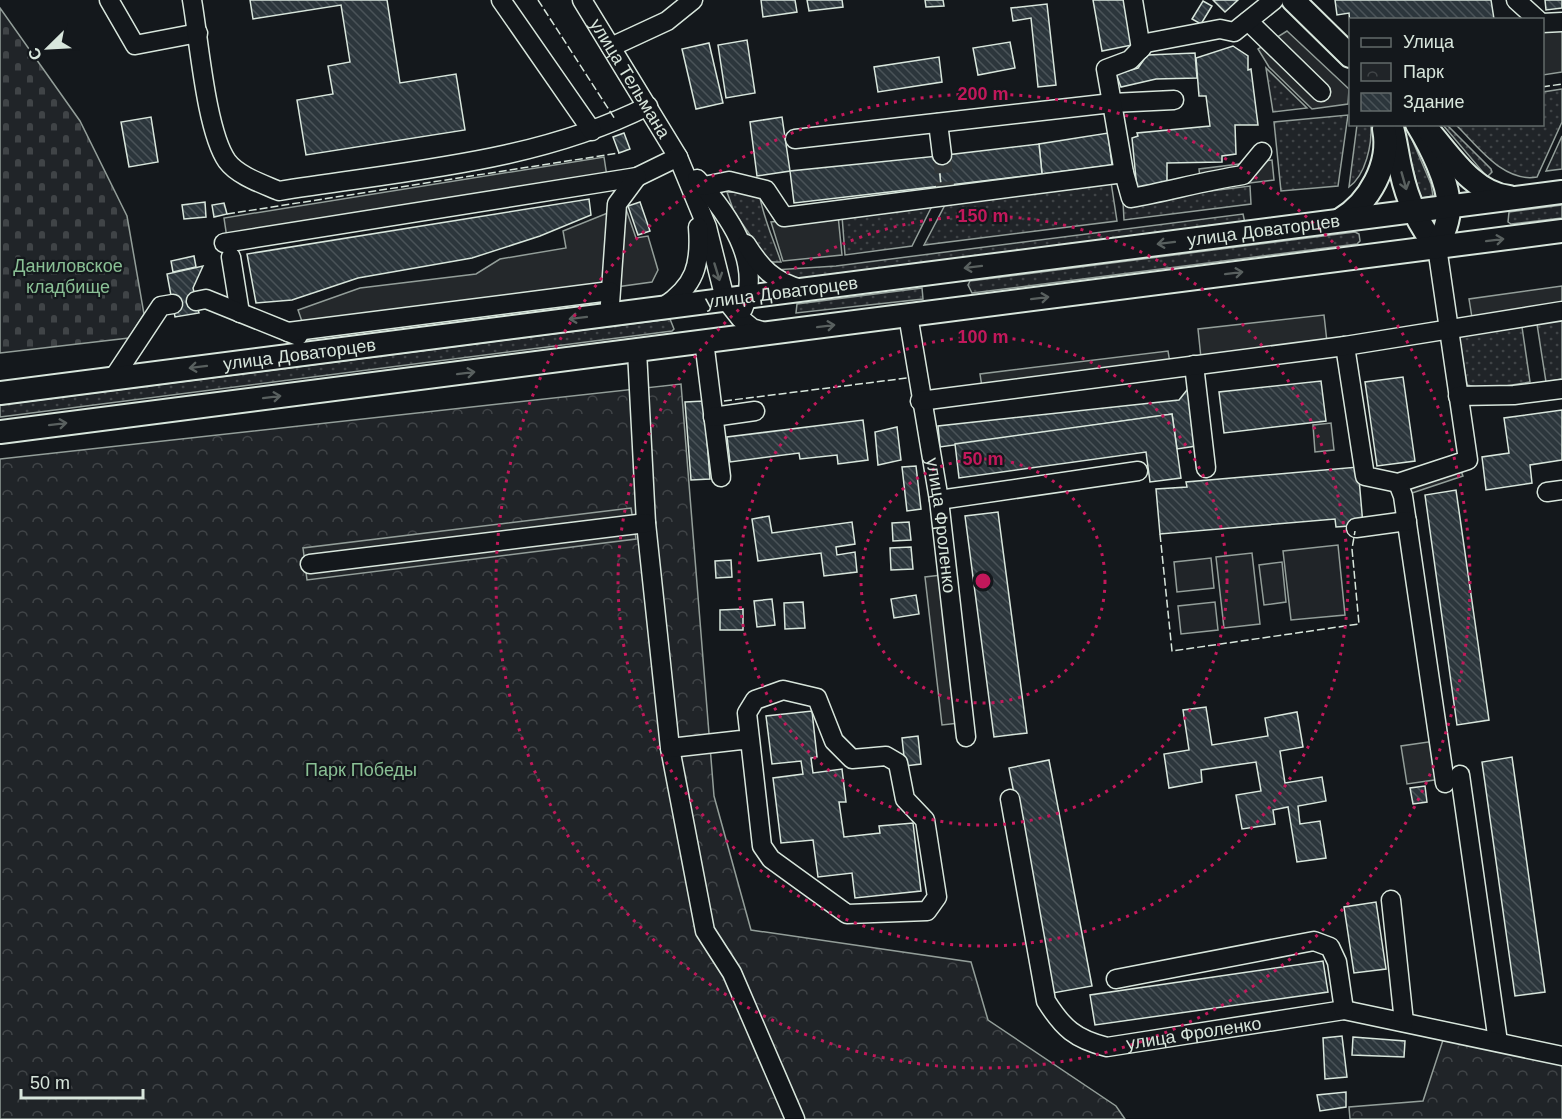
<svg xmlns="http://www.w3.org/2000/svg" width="1562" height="1119" font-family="Arial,sans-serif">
	<defs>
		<pattern id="grass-dots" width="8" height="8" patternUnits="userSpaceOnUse" patternTransform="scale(1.5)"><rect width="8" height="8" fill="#202428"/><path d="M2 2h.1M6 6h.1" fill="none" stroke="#404447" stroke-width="1.8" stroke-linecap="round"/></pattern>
		<pattern id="cemetery-stones" width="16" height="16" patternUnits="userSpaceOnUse" patternTransform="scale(1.5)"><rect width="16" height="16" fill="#202428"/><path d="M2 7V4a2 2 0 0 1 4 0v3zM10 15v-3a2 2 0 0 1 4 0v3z" fill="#404447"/></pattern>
		<pattern id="park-crowns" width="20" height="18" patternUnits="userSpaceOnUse" patternTransform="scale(1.5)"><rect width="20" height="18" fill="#202428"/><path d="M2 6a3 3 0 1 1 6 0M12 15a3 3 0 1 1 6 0" fill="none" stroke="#404447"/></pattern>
		<pattern id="building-back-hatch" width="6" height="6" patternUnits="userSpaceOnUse" patternTransform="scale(1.5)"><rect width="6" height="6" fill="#2c363c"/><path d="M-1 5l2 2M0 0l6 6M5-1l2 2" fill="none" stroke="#4a5358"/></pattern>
	</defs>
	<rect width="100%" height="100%" fill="#14181c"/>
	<g fill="url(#grass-dots)" stroke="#939e99" stroke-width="1.5">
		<path d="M1266 68 1307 108 1273 112Z"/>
		<path d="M1562 89V122L1537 177C1503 183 1478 146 1456 125L1542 124 1543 92Z"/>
		<path d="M1348 115 1338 186 1281 191 1274 122Z"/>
		<path d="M1357 125H1371C1372 144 1366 175 1349 187Z"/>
		<path d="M1443 125H1447L1491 169 1492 172 1487 177Z"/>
		<path d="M1408 130 1431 184 1433 196 1422 198 1418 190 1404 131Z"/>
		<path d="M1562 136V169L1546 171Z"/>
		<path d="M1111 182 1117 221 924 245 945 205Z"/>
		<path d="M1250 186 1251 204 1124 220 1123 202Z"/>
		<path d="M727 192 759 193C763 217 773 238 781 262H769L734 212Z"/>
		<path d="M1562 205V218L1511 224 1508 222 1509 212Z"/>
		<path d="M932 206 912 246 845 255 842 216Z"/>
		<path d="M1243 214 1245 223 797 282 773 270 836 266Z"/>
		<path d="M1355 232 1359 234 1360 241 1357 244 972 293 968 285 970 281Z"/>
		<path d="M922 288 923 299 796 313 797 304Z"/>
		<path d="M670 319 674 329 672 331 0 417V405Z"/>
		<path d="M1562 320V379L1546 382 1537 324Z"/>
		<path d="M1522 327 1530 382 1486 389 1467 385 1459 336Z"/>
	</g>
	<path fill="url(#cemetery-stones)" stroke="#939e99" stroke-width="1.5" d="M0 8 80 121 127 216 144 314 129 338 0 353Z"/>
	<g fill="url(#park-crowns)" stroke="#939e99" stroke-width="1.5">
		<path d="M681 384 714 796 751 930 971 962 988 1020 1116 1106 1125 1119H0V459Z"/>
		<path d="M1443 1040 1562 1064V1119H1350L1349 1107 1423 1101Z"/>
	</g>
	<g fill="#202428" stroke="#939e99" stroke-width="1.5">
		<path d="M1338 545 1345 615 1291 620 1283 551Z"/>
		<path d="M1252 553 1260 624 1224 628 1216 557Z"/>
		<path d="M1211 558 1214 588 1177 592 1174 562Z"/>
		<path d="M1282 562 1286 602 1264 605 1259 565Z"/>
		<path d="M1215 602 1218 630 1181 634 1178 606Z"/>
	</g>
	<g fill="#24282b" stroke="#939e99" stroke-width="1.5">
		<path d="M1562 29V72L1543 75 1542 32Z"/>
		<path d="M1287 31 1349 89 1348 104 1312 109 1269 67 1258 49Z"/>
		<path d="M604 157 607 177 227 238 224 218Z"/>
		<path d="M1272 160 1274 180 1201 189 1199 169Z"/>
		<path d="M625 206 636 238 648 236 658 270 652 282 305 330 298 310 360 288 476 274 500 259 566 248 563 231Z"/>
		<path d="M838 215 842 255 783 261 771 222Z"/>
		<path d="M1562 286V318L1474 330 1469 299Z"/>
		<path d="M1324 315 1327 342 1201 358 1198 329Z"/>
		<path d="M1168 351 1170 363 982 387 980 374Z"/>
		<path d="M1331 423 1334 450 1315 452 1313 425Z"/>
		<path d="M1459 466 1463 476 1403 496 1400 486Z"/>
		<path d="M631 508 636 539 307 580 303 548Z"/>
		<path d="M941 575 959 723 942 725 925 577Z"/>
		<path d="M1435 741 1441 779 1407 784 1401 746Z"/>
	</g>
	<g fill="url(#building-back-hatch)" stroke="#d8e6dc" stroke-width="1.5">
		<path d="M250 0H387L400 83 456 74 465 130 306 155 297 100 333 94 328 66 350 62 341 5 253 19Z"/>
		<path d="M761 0H795L797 12 763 17Z"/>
		<path d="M807 0H842L843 7 809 11Z"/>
		<path d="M925 0H943L944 6 926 7Z"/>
		<path d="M1093 0H1124L1132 45 1102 51Z"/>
		<path d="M1213 0H1238L1225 12Z"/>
		<path d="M1335 0H1491L1494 19 1350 20V25L1349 13 1337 15Z"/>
		<path d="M1545 0H1562V8L1546 10Z"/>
		<path d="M1203 1 1212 6 1201 24 1192 19Z"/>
		<path d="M1047 4 1056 85 1038 87 1031 18 1013 21 1011 8Z"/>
		<path d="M747 40 755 93 726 98 718 45Z"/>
		<path d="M1010 42 1015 68 978 75 973 48Z"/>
		<path d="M709 43 723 103 696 109 682 49Z"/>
		<path d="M1233 46 1248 56V70L1251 69 1258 125H1235L1236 154 1222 156V162L1167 163V186L1137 189 1132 138 1138 136 1137 133 1210 126 1206 96H1199L1196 58Z"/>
		<path d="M1195 53 1197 78 1156 79 1121 87 1116 74 1138 68 1147 55Z"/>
		<path d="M939 57 942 82 878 92 874 67Z"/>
		<path d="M151 117 158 162 129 167 121 122Z"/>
		<path d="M782 117 790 171 757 176 750 122Z"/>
		<path d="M624 133 630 149 619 153 613 137Z"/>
		<path d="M1108 133 1112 165 1042 174 1039 144Z"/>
		<path d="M1039 144 1042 174 941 186 938 156Z"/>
		<path d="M938 156 941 186 794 203 790 171Z"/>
		<path d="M589 199 591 215 540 236 472 258 358 278 292 300 256 303 247 254Z"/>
		<path d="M205 202 206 217 184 219 182 205Z"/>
		<path d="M640 202 650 231 638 235 628 206Z"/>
		<path d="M224 203 227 214 214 217 212 205Z"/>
		<path d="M194 256 196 267 173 272 171 261Z"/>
		<path d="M203 266 193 288 199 313 175 317 167 274Z"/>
		<path d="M1403 377 1415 461 1377 466 1365 382Z"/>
		<path d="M1321 381 1326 421 1224 433 1219 392Z"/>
		<path d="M1187 390 1198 396 1196 446 1177 449 1172 414 940 447 938 426 1179 400Z"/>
		<path d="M704 401 710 479 691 480 685 402Z"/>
		<path d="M1562 410V460L1530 465 1532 483 1486 490 1482 457 1509 453 1504 418Z"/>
		<path d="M1172 414 1181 478 1150 482 1146 452 959 478 955 444Z"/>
		<path d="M863 420 868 460 838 464 837 455 800 459 799 453 730 462 727 437Z"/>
		<path d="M897 427 901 460 878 465 875 432Z"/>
		<path d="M916 466 921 509 907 511 902 467Z"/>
		<path d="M1358 467 1363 525 1336 527 1335 519 1160 534 1156 489 1187 487 1186 482Z"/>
		<path d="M1456 490 1489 720 1457 725 1425 495Z"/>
		<path d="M998 512 1027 733 994 737 965 516Z"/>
		<path d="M769 516 772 533 852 522 855 544 836 547 837 555 855 552 857 572 824 576 821 553 758 561 752 519Z"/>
		<path d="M909 522 911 540 893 541 892 523Z"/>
		<path d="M911 547 913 569 891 570 890 548Z"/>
		<path d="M731 560 732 577 716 578 715 561Z"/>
		<path d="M916 595 919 614 894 618 891 599Z"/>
		<path d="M772 599 775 625 757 627 754 601Z"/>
		<path d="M803 602 805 628 785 629 784 603Z"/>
		<path d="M743 609V630H720V610Z"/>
		<path d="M1206 707 1212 745 1268 736 1265 718 1297 712 1303 747 1280 751 1285 783 1322 777 1326 801 1298 806 1300 824 1320 821 1326 858 1297 862 1288 807 1273 810 1275 824 1242 829 1236 795 1261 791 1256 762 1201 770 1202 782 1169 788 1164 754 1189 750 1183 710Z"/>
		<path d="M812 711 817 757 811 758 813 773 842 769 846 802H839L844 837 880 833 879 826 913 823 921 891 855 898 852 873 818 877 813 840 781 843 773 778 803 774 801 761 772 764 766 716Z"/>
		<path d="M918 736 921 764 905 766 902 738Z"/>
		<path d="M1512 757 1545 992 1515 996 1482 762Z"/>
		<path d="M1049 760 1092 986 1053 993 1009 768Z"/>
		<path d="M1425 786 1427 802 1413 804 1410 788Z"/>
		<path d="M1376 902 1386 969 1354 973 1344 907Z"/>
		<path d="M1323 961 1328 992 1095 1025 1090 995Z"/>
		<path d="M1342 1036 1347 1077 1325 1079 1323 1038Z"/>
		<path d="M1353 1037 1405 1041 1404 1057 1352 1055Z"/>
		<path d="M1346 1092V1107L1320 1111 1317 1095Z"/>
	</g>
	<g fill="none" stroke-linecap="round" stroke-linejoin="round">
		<path stroke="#313739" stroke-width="18" stroke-dasharray="18 9" stroke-linecap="butt" d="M942 155 945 186"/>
		<defs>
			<g id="minor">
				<path d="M109 0 135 45 198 33"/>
				<path d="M192 0C199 40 206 131 227 161 238 176 263 184 279 191 402 171 535 163 648 106"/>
				<path d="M501 0 592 131"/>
				<path id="s1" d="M582 0 678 157 707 227 725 299 740 318 752 328 768 333"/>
				<path d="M1133 0 1141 49"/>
				<path d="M1516 0 1538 20"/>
				<path d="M1248 21 1321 92"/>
				<path d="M1542 23 1562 22"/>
				<path d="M611 47 667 21 693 0"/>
				<path d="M1174 100 1112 103 1106 69 1130 60 1146 43 1220 29 1234 32 1274 0"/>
				<path d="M938 123 942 155"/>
				<path d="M1124 173 1131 198C1169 191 1205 181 1243 175L1262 152"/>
				<path d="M697 179C727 213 763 261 743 309"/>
				<path d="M704 186 729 181 766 190 784 217 1124 173 1112 103 795 139"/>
				<path d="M224 243 637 177 678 157"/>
				<path d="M746 244C761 268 773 281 801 289"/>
				<path d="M231 257 240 313"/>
				<path d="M196 301 206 299 298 336"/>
				<path d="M610 304 617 204 637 177"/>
				<path d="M663 307C695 286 701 265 698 227"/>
				<path id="s2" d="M908 315 939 500 966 737"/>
				<path d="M288 332 610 291"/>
				<path d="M704 341 721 477"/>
				<path d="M1345 346 1365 476 1398 483 1468 460 1437 247"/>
				<path d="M637 351 646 523 670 748 705 931 732 973 795 1119"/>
				<path d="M1194 365 1206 468"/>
				<path d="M114 377 161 306 173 304"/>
				<path d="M1458 396 1514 395 1562 389"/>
				<path d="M920 401 1345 346 1562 311"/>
				<path d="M713 417 755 411"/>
				<path d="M1398 483 1403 496 1445 783"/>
				<path d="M1547 492 1562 490"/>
				<path d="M939 500 1138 471"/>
				<path d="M1356 528 1407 521"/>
				<path d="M310 564 646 523"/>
				<path d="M670 748 750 739 747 713 755 700 783 690 817 698 834 741 852 759 886 756 898 763 905 799 925 820 937 897 927 911 847 914 771 859 762 846 750 739"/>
				<path d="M1460 775 1498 1042"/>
				<path id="s3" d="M1010 799 1046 1001C1063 1028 1075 1039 1107 1047L1344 1010 1562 1056"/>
				<path d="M1391 900 1404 1022"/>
				<path d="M1116 979 1314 941 1330 947 1337 962 1344 1010"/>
			</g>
			<g id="major">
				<path d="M1293 0 1350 56"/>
				<path d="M1391 124C1396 140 1397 155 1401 171 1407 199 1419 226 1437 247"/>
				<path d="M1417 124C1431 147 1448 181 1449 207 1449 222 1443 234 1437 247"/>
				<path d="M1428 130C1450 155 1473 193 1509 197"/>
				<path d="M1340 220C1369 203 1391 164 1384 129"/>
				<path id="s4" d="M0 393 1562 192"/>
				<path d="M0 432 1562 231"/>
			</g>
		</defs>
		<use href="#minor" stroke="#d8e6dc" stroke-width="21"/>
		<use href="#major" stroke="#d8e6dc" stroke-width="26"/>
		<use href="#minor" stroke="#14181c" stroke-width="18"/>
		<use href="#major" stroke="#14181c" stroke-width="22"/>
		<g stroke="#d8e6dc" stroke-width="1.5" stroke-dasharray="8 3" stroke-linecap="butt">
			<path d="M538 0 615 119"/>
			<path d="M1542 87 1562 84"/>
			<path d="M227 214 619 153"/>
			<path d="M724 401 907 378"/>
			<path d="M1160 534 1172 651 1359 624 1352 549 1355 531"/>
		</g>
	</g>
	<defs><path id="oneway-shaft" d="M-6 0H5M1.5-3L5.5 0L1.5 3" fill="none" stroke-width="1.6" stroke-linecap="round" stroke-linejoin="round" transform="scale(1.5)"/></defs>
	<g stroke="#59605f">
		<use href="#oneway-shaft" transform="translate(1404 181) rotate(74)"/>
		<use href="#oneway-shaft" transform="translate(1495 240) rotate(-7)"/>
		<use href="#oneway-shaft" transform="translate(1166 243) rotate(173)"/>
		<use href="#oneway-shaft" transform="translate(973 267) rotate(173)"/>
		<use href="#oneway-shaft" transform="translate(717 272) rotate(73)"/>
		<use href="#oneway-shaft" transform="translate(1234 273) rotate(-7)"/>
		<use href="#oneway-shaft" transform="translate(1040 298) rotate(-7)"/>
		<use href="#oneway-shaft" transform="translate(578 318) rotate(173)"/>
		<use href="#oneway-shaft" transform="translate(826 326) rotate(-7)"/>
		<use href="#oneway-shaft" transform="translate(198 367) rotate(173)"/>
		<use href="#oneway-shaft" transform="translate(466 373) rotate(-7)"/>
		<use href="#oneway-shaft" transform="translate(272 397) rotate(-7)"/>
		<use href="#oneway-shaft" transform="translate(58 424) rotate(-7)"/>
	</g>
	<g fill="none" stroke="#c2185b" stroke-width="3" stroke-dasharray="3 6">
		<circle cx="983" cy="581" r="122"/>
		<circle cx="983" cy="581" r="244"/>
		<circle cx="983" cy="581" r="365"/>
		<circle cx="983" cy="581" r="487"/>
	</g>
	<g text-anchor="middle" stroke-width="4.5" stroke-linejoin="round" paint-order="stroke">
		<g font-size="18" fill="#d8e6dc" stroke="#14181c">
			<text dy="6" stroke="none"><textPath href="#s1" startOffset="92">улица Тельмана</textPath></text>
			<text dy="6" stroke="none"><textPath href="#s4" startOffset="1274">улица Доваторцев</textPath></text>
			<text dy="6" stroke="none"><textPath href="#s4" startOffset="788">улица Доваторцев</textPath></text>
			<text dy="6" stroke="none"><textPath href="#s4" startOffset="302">улица Доваторцев</textPath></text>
			<text dy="6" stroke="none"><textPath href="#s2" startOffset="213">улица Фроленко</textPath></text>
			<text dy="6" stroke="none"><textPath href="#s3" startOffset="372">улица Фроленко</textPath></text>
		</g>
		<g font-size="18" fill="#8ac095" stroke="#14181c">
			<text x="68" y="272">Даниловское<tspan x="68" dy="21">кладбище</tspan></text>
			<text x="361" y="776">Парк Победы</text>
		</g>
	</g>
	<circle cx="983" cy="581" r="9" fill="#c2185b" stroke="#14181c" stroke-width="3"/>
	<g font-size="18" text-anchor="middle" font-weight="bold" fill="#c2185b" stroke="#14181c" stroke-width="4.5" stroke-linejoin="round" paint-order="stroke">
		<text x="983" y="100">200 m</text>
		<text x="983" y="222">150 m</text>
		<text x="983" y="343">100 m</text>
		<text x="983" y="465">50 m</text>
	</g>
	<rect x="1349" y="18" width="195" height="108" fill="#14181c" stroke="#626a69" stroke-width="1.5"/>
	<rect x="1361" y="38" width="30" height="9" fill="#14181c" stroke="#626a69" stroke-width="1.5"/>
	<text x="1403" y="48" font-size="18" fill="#d8e6dc">Улица</text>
	<rect x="1361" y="63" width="30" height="18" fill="url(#park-crowns)" stroke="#626a69" stroke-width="1.5"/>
	<text x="1403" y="78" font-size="18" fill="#d8e6dc">Парк</text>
	<rect x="1361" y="93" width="30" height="18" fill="url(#building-back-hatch)" stroke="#626a69" stroke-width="1.5"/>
	<text x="1403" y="108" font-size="18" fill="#d8e6dc">Здание</text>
	<g transform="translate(48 48) rotate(246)" stroke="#14181c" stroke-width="4.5" paint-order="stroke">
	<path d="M0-4.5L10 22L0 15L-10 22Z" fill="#d8e6dc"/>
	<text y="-9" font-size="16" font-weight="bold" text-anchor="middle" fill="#d8e6dc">С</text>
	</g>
	<path d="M21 1089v9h122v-9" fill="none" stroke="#d8e6dc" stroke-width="3"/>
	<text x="30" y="1089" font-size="18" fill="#d8e6dc" stroke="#14181c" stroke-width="4.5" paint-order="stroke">50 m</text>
</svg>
